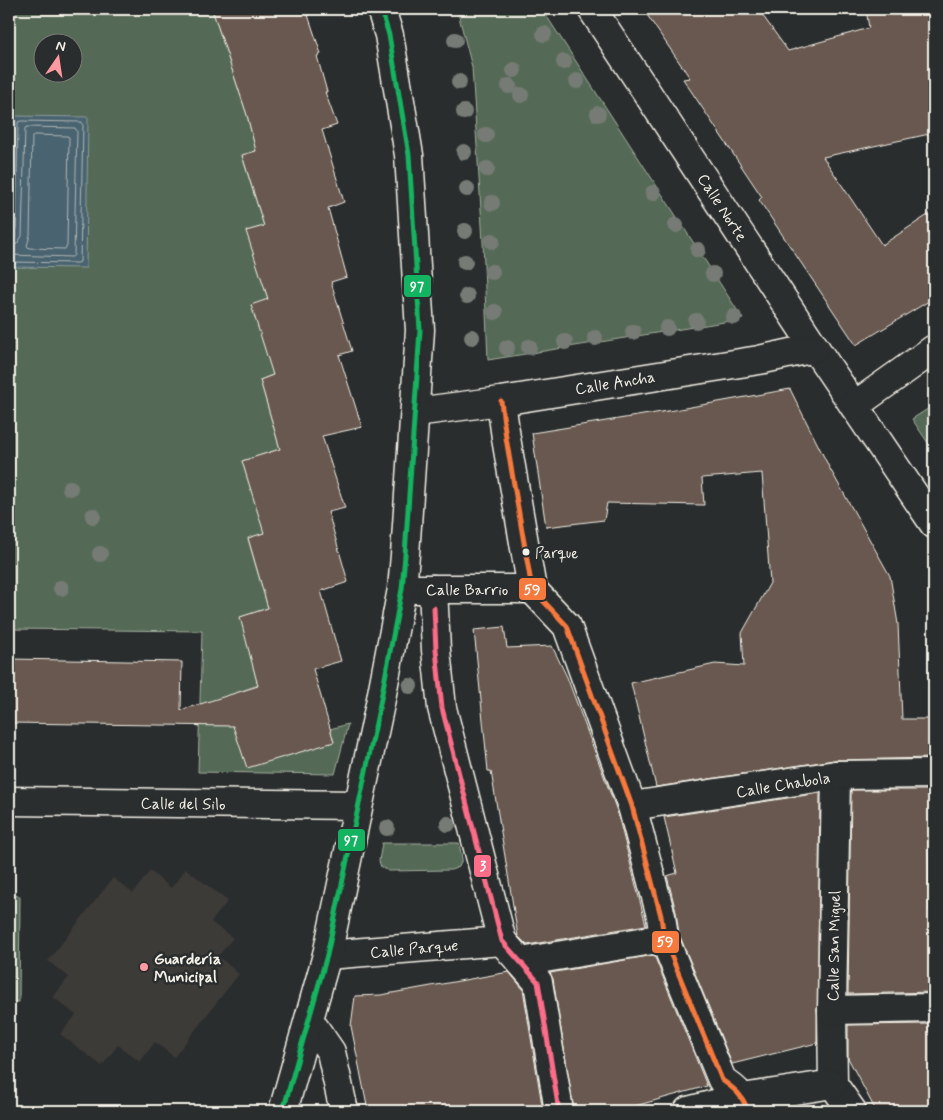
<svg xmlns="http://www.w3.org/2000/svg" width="943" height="1120" font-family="Mynerve,sans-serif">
	<rect width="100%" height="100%" fill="#2a2d2e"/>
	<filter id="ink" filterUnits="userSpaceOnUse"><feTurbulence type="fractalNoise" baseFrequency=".02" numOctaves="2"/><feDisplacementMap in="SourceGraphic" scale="10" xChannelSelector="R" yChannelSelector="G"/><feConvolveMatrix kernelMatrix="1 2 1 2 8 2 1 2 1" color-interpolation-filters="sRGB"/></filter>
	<g filter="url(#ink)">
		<path fill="#3d3a38" d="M186 869 228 901 211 922 233 938 218 956 239 974 174 1057 155 1042 140 1062 118 1045 102 1066 60 1034 76 1015 53 997 69 977 48 961 113 878 133 893 150 871 171 888Z"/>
		<g fill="#546a56" stroke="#a4ae9f" fill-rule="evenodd">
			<path d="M9 9H212L247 115 256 151 242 156 264 226 247 231 268 299 274 374 260 380 280 449 242 461 265 533 248 539 268 608 241 617 258 685 225 697 334 742 330 729 348 724 335 774 198 772 202 631 9 629ZM42 42H72V72H42Z"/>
			<path d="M457 9H542L743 319 488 360 483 242 472 67Z"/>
			<path d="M934 405V452L912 419Z"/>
			<path d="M382 843H459L462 859 459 867 451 870 389 871 381 867 379 861Z"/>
			<path d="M9 895 20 896 19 1002H9Z"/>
		</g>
		<path fill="#4a636f" stroke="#8e9c9f" d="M13 116 88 117 86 268 11 267Z"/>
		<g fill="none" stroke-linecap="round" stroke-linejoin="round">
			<g stroke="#b0b8b8" stroke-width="1">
				<path d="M34 135 67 136 69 137 67 246 65 249 29 248 27 246 30 235 32 137Z"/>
				<path d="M9 240 14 239 16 235 18 122 21 121 82 122 83 125 80 262 78 263 9 262"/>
				<path d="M9 247 17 244 22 236 25 128 27 127 75 128 77 131 74 255 72 257 9 255"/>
			</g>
		</g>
		<g fill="#68594f" stroke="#f4f1e8">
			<path d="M212 9H306L321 54 317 56 327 92H325L337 125 322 130 344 202 328 208 347 277 331 282 352 351 339 355 362 427 322 436 345 508 328 512 348 582 321 591 341 661 313 669 334 742 247 768 233 726 9 723V659L182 662 181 710 258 686 240 617 268 608 248 538 264 533 242 461 280 449 260 380 273 375 251 305 268 299 246 231 264 226 242 155 256 151 247 115Z"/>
			<path d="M643 9H758L788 51 869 28 866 9H934V133L823 157 882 245 934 211V298L856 345 759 200 762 197 683 79 690 78Z"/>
			<path d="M790 389 829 467 890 576 898 624 902 719H934V758L834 760 656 787 631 683 715 664 744 666 742 633 770 583 762 473 702 478 704 505 607 503 604 520 546 527 532 433 674 410Z"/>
			<path d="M504 627 507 648 552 646 567 677 617 811 646 925 527 945 518 936 491 771H488L474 630Z"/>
			<path d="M851 790H934V838H928L929 911H934V992L848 994Z"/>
			<path d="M820 793 817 1043 732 1064 679 934 676 912 667 876 677 873 664 817Z"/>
			<path d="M654 955 707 1086 617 1111H574L553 979 550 973Z"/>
			<path d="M509 972 523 989 543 1111H368L351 1026 355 996 381 995Z"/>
			<path d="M934 1024V1111H876L848 1058V1025Z"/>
		</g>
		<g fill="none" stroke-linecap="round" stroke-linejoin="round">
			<defs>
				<g id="minor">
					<path d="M592 9 815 348 934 524"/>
					<path d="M501 401 506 438 532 589 567 626 632 806 661 916 664 938 722 1080C736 1090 742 1095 748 1111"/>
					<path d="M854 406 934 349"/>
					<path d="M415 412 501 401 759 360 815 348"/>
					<path d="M416 589H532"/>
					<path d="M433 589 436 650 442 708 502 941 538 982 559 1111"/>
					<path d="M836 775 832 1010 833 1084 852 1111"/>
					<path d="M9 801 358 805"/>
					<path d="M632 806 836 775 934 774"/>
					<path d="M327 955 502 941"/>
					<path d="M521 962 664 938"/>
					<path d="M832 1010 934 1008"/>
					<path d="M309 1020 331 1052 344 1111"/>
					<path d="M283 1111 327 955 380 704 402 589 405 555 420 330 409 155 389 35 381 9"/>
					<path d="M688 1111 730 1100 833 1084"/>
				</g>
			</defs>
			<use href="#minor" stroke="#f4f1e8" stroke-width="31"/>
			<use href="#minor" stroke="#2a2d2e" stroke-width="28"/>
			<defs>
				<path id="bus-1" d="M501 401 506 438 532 589 567 626 632 806 661 916 664 938 722 1080C736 1090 742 1095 748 1111"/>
				<path id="bus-2" d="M434 608 436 650 442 708 502 941 538 982 559 1111"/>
				<path id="bus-3" d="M283 1111 327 955 380 704 402 589 405 555 420 330 409 155 389 35 381 9"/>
			</defs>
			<use href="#bus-1" stroke="#2a2d2e" stroke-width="9"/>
			<use href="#bus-2" stroke="#2a2d2e" stroke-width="9"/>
			<use href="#bus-3" stroke="#2a2d2e" stroke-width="9"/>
			<use href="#bus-1" stroke="#f6793e" stroke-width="5"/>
			<use href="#bus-2" stroke="#fb6d88" stroke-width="5"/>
			<use href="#bus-3" stroke="#13b361" stroke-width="5"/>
		</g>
		<g fill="#767b74">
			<circle cx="544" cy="34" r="8"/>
			<circle cx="455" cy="40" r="8"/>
			<circle cx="564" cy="62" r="8"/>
			<circle cx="514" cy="70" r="8"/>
			<circle cx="577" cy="81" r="8"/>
			<circle cx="459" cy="82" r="8"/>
			<circle cx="509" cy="86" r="8"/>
			<circle cx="521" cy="95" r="8"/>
			<circle cx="464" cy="112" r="8"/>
			<circle cx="598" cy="114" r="8"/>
			<circle cx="486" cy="135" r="8"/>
			<circle cx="464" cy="152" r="8"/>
			<circle cx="487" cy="169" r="8"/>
			<circle cx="467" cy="189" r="8"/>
			<circle cx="653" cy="193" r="8"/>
			<circle cx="492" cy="203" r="8"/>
			<circle cx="676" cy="225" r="8"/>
			<circle cx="465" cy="231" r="8"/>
			<circle cx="492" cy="241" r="8"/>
			<circle cx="698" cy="250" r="8"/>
			<circle cx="465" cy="262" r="8"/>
			<circle cx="492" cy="272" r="8"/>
			<circle cx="713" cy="274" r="8"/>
			<circle cx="467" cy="296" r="8"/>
			<circle cx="495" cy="312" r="8"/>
			<circle cx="734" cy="317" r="8"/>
			<circle cx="696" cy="321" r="8"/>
			<circle cx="667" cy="328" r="8"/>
			<circle cx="633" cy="332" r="8"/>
			<circle cx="472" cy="337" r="8"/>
			<circle cx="595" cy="338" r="8"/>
			<circle cx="565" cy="342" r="8"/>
			<circle cx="529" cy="347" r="8"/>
			<circle cx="507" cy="348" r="8"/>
			<circle cx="70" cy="488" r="8"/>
			<circle cx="93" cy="516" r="8"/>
			<circle cx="100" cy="554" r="8"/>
			<circle cx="61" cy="588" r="8"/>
			<circle cx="410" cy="686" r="8"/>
			<circle cx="448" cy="824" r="8"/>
			<circle cx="387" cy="828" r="8"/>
		</g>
	</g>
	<circle fill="#f4f1e8" stroke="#2a2d2e" stroke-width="2" cx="526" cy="552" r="4.5"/>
	<circle fill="#ff9aa2" stroke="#2a2d2e" stroke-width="2" cx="144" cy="967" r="5"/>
	<g text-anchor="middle" stroke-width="5" stroke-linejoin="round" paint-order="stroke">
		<g font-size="15" fill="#f4f1e8" stroke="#2a2d2e" text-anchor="start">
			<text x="535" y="558">Parque</text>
		</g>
		<g font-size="16" fill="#f4f1e8" stroke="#2a2d2e">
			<text transform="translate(723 207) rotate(57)" y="6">Calle Norte</text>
			<text transform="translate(615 382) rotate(-9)" y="6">Calle Ancha</text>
			<text x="467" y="595">Calle Barrio</text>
			<text transform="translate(783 784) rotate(-9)" y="6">Calle Chabola</text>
			<text transform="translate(183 803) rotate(1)" y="6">Calle del Silo</text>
			<text transform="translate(833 946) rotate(-89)" y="6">Calle San Miguel</text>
			<text transform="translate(414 948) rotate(-5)" y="6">Calle Parque</text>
		</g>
		<g font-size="16" font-weight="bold" fill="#f4f1e8" stroke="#2a2d2e" text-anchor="start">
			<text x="154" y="964">Guardería<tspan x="154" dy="18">Municipal</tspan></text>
		</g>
	</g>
	<g stroke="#2a2d2e" stroke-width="2">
		<rect x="403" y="274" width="29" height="24" rx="5" fill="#13b361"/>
		<rect x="518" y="577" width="29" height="24" rx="5" fill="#f6793e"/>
		<rect x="337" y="828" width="29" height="24" rx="5" fill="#13b361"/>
		<rect x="473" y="854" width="19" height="24" rx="5" fill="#fb6d88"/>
		<rect x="651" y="930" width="29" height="24" rx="5" fill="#f6793e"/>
	</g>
	<g font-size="14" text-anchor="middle" font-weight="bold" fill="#fff">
		<text x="417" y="291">97</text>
		<text x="532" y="594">59</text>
		<text x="351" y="845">97</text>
		<text x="483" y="870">3</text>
		<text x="665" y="946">59</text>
	</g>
	<rect width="943" height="1120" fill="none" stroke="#2a2d2e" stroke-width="30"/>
	<rect x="15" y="15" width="913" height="1090" fill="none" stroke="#f4f1e8" stroke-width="2" filter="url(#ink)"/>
	<g transform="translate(58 58) rotate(13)"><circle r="24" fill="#2a2d2e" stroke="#7b7b78"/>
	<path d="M0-4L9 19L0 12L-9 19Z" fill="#ff9aa2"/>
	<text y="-8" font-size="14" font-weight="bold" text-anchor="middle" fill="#f4f1e8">N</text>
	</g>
</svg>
